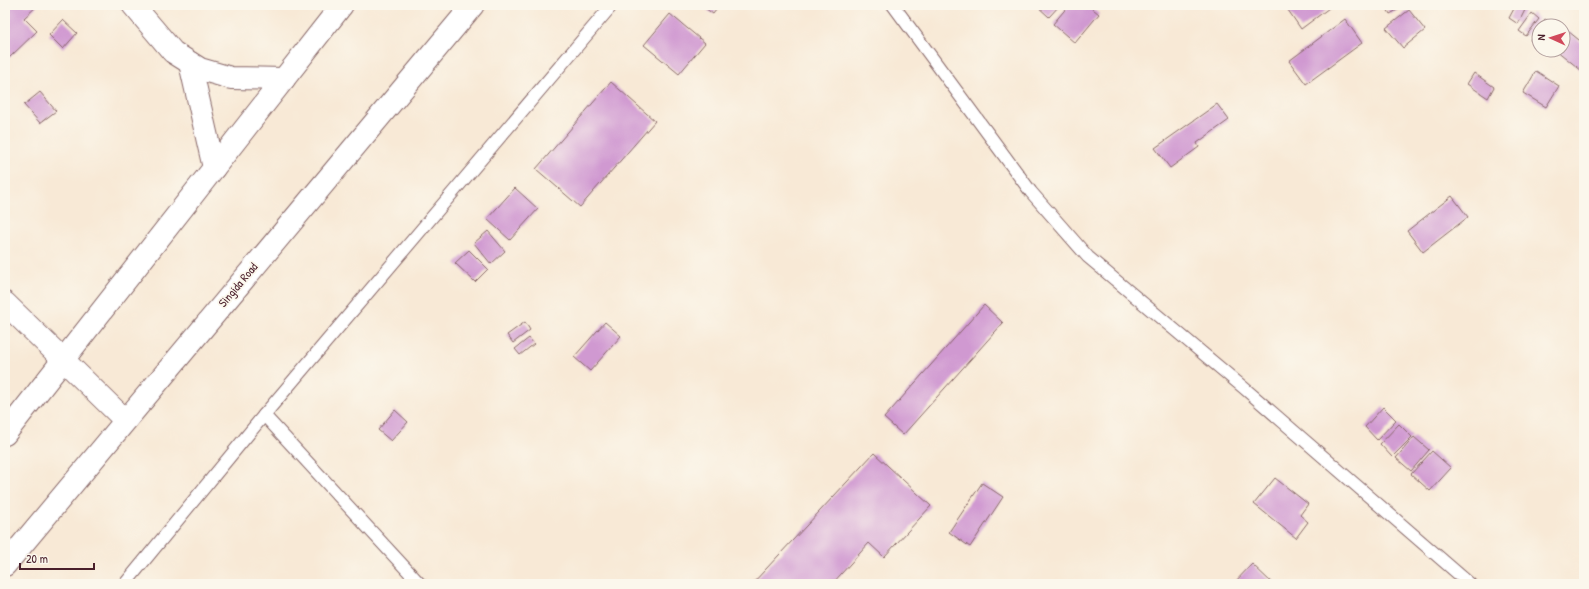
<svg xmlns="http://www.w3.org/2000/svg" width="1589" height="589" font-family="'Patrick Hand',sans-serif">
	<rect width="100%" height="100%" fill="#fbf7ec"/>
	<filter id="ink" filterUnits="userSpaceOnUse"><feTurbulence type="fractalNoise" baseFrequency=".025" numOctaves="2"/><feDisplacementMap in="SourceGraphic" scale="8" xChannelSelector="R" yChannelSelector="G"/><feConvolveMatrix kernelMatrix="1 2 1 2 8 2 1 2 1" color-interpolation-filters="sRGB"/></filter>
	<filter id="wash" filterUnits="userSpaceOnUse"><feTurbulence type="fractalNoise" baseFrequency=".012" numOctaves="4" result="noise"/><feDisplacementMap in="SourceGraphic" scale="16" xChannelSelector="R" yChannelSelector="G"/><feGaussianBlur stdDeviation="0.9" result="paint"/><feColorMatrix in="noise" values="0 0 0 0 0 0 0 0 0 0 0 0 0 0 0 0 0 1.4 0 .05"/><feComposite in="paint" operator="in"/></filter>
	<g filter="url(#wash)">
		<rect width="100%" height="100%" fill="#f8e9d6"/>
		<g id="blocks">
			<g fill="#d099d1">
				<path d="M5 5H38L24 18 37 31 9 58 5 54Z"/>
				<path d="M701 5H720L713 14Z"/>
				<path d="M1036 5H1060L1049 17Z"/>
				<path d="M1069 5H1088L1099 14 1075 43 1053 24Z"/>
				<path d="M1295 5H1333L1301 29 1288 10Z"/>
				<path d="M1385 5H1406L1390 14Z"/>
				<path d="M1516 5 1525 10 1518 24 1509 18Z"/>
				<path d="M1409 10 1425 30 1403 48 1386 28Z"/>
				<path d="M1532 13 1539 19 1526 36 1519 31Z"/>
				<path d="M670 14 705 43 679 74 644 45Z"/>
				<path d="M1345 19 1362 43 1306 84 1289 61Z"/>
				<path d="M1545 19 1552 24 1551 26H1540Z"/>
				<path d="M63 20 77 33 63 49 49 35Z"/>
				<path d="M1539 27V43L1537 45 1530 40Z"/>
				<path d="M1563 27 1584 44V67L1582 71 1556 50H1563Z"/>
				<path d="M1536 71 1559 86 1546 107 1523 93Z"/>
				<path d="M1474 73 1494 87 1488 98 1467 84Z"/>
				<path d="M611 82 655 121 580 207 536 169Z"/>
				<path d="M40 92 56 111 40 123 24 105Z"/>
				<path d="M1217 104 1229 120 1197 143 1199 147 1170 168 1155 148Z"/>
				<path d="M515 188 538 209 510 240 487 219Z"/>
				<path d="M1452 196 1468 217 1423 252 1407 231Z"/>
				<path d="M488 231 505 251 491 264 474 243Z"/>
				<path d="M469 250 488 269 475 282 455 263Z"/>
				<path d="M984 305 1003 323 903 435 884 418Z"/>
				<path d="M525 322 530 330 513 343 507 335Z"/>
				<path d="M605 322 621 336 590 371 574 357Z"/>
				<path d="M529 338 534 344 520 355 515 349Z"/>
				<path d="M1383 407 1396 420 1377 440 1365 427Z"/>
				<path d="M395 410 408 422 391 441 378 430Z"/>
				<path d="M1399 424 1412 437 1392 457 1380 444Z"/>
				<path d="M1414 437 1429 450 1411 471 1396 458Z"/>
				<path d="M1432 451 1451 468 1430 491 1411 474Z"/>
				<path d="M874 453 931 506 884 557 869 543 832 584H752Z"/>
				<path d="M1275 478 1308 504 1300 515 1308 522 1296 538 1254 504Z"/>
				<path d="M982 483 1003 497 970 547 949 532Z"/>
				<path d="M1252 564 1273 584H1233Z"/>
			</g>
		</g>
	</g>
	<g filter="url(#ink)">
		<use href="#blocks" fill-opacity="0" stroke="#876667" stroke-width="1"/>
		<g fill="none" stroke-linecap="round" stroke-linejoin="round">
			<defs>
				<g id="lane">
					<path d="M893 5 1031 192 1088 257 1244 388 1470 584"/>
					<path d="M264 415 420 584"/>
					<path d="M125 584 264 415 612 5"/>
				</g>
				<g id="street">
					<path d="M133 5 173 52 200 69 231 78 284 79"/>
					<path d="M190 63 214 168"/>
					<path d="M5 303 125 420"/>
					<path d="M5 434 342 5"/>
				</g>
				<path id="highway" d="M5 565 473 5"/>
			</defs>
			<use href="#lane" stroke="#876667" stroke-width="14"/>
			<use href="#street" stroke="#876667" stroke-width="24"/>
			<use href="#highway" stroke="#876667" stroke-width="24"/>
			<use href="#lane" stroke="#fff" stroke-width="12"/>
			<use href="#street" stroke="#fff" stroke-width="22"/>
			<use href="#highway" stroke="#fff" stroke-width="22"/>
		</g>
	</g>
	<g text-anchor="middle" stroke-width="3.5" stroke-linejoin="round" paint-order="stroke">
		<g font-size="12" fill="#4a1f2b" stroke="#fbf7ec">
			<text transform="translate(238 285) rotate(-50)" y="4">Singida Road</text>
		</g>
	</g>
	<rect width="1589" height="589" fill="none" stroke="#fbf7ec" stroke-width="20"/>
	<g transform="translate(1551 38) rotate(273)"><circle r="19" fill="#fbf7ec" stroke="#b4a19f"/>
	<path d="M0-3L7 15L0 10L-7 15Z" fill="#d1495b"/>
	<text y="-6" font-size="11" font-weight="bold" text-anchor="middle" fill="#4a1f2b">N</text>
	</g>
	<path d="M20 563v6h74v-6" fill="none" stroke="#4a1f2b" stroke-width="2"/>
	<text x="26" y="563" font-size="12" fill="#4a1f2b" stroke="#fbf7ec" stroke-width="3" paint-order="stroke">20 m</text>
</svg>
